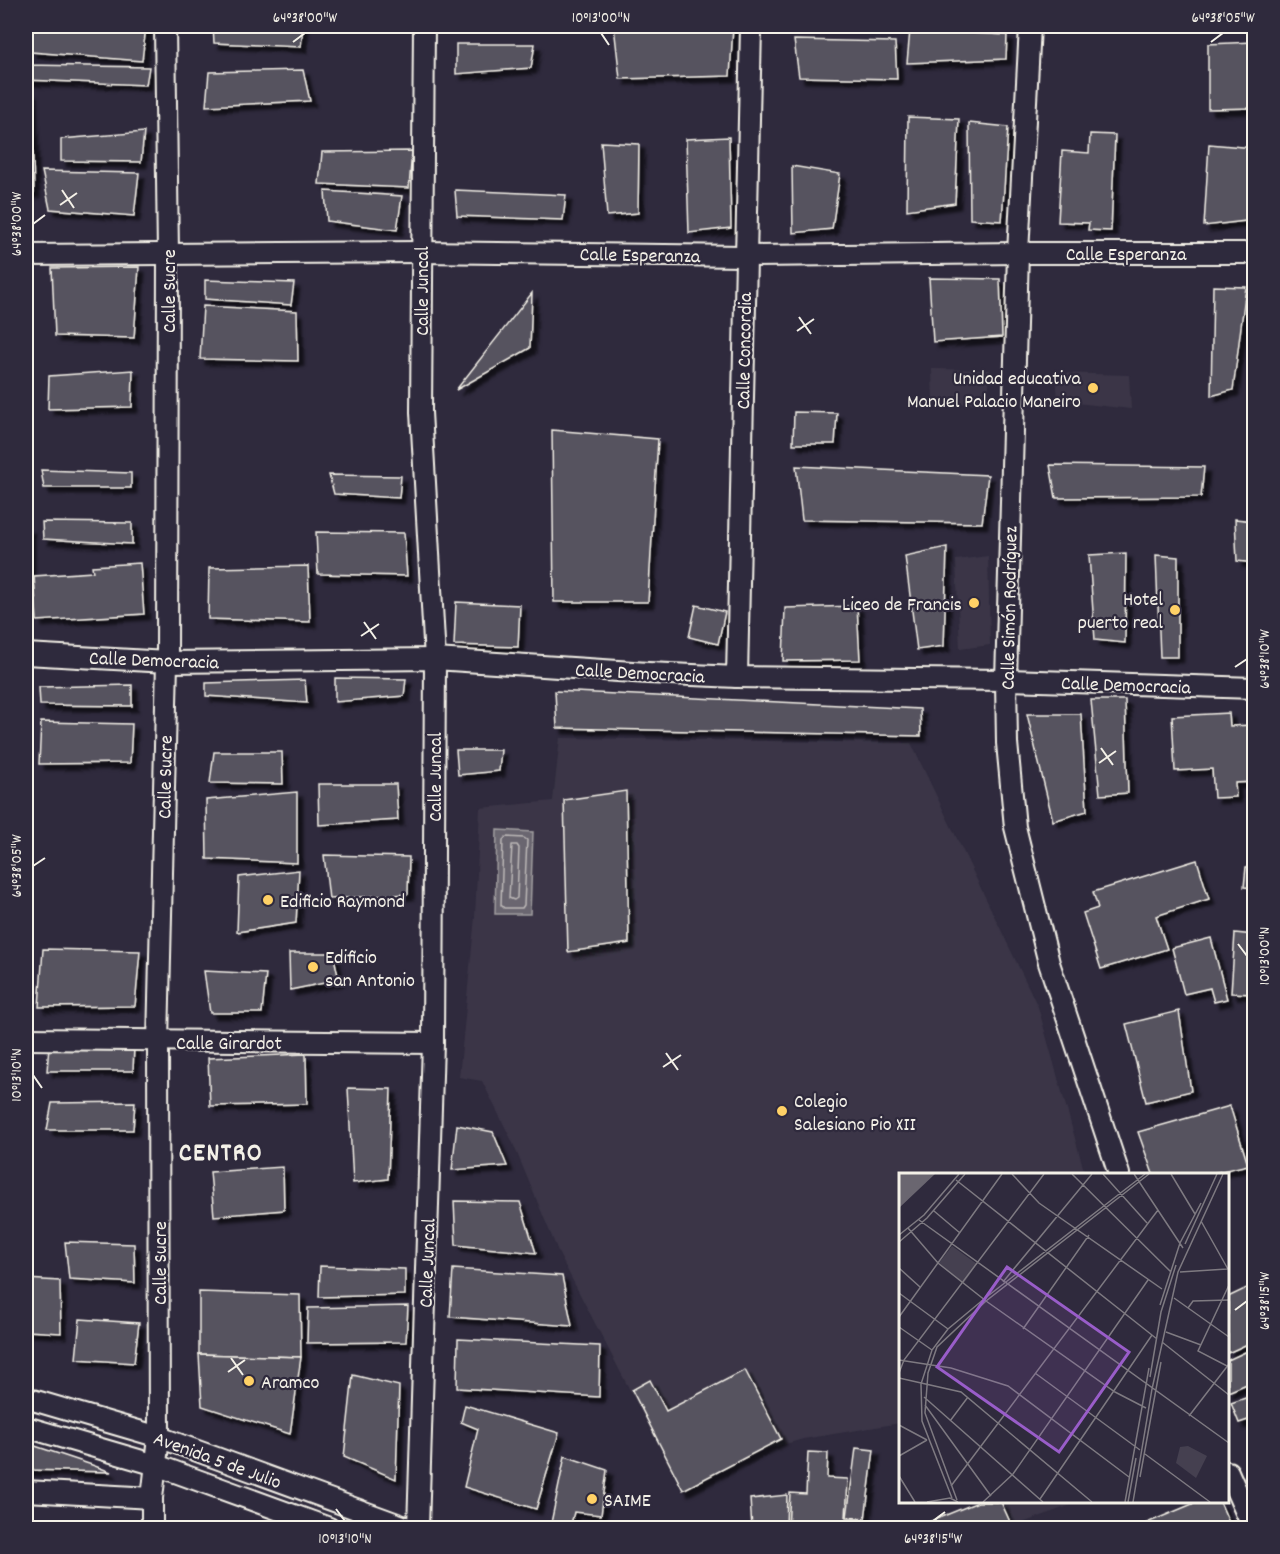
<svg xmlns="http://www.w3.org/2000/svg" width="1280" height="1554" font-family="Dekko,sans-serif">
	<defs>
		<filter id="shadow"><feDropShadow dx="5.5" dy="5.5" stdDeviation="1.5" flood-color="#0009"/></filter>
	</defs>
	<rect width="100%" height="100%" fill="#2f2a3d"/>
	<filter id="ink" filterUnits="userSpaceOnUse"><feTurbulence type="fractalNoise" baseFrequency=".0167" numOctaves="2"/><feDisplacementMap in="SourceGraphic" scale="12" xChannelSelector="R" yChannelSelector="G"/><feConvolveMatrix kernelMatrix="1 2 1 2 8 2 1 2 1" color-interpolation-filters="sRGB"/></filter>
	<g filter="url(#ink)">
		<g fill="#3b3647">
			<path d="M932 369 990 370 988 403 933 404Z"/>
			<path d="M1056 373 1129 375 1131 409 1058 401Z"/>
			<path d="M988 556 990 645 960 649 956 560Z"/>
			<path d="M560 738 911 743 1038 1007 1085 1174H900V1423L803 1439 702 1468 681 1488 560 1256 512 1141 482 1081 459 1077 475 917 480 808 553 801Z"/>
			<path d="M975 1502H1079L1009 1528H982Z"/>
		</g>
		<path fill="#6a6670" stroke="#a19ea0" stroke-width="1.5" d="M497 830 533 832 530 914H495Z"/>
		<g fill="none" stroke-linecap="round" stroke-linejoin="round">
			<g stroke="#bdb9b8" stroke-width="1.5">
				<path d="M506 837 524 838 527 840 524 905 522 908H504L501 905 503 840Z"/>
				<path d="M512 845H517L519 848 517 898 514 900 509 898Z"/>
			</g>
		</g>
		<g fill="#56525f" stroke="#f4f1e8" stroke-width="1.5" filter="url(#shadow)">
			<path d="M28 26H146L142 61 31 52Z"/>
			<path d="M213 26H303L301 47 214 43Z"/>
			<path d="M614 26H733L730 76 620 79Z"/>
			<path d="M910 30 1007 35 1006 59 907 63Z"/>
			<path d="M794 40 895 42 897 79 799 77Z"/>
			<path d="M1254 42V108L1208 109V44Z"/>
			<path d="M456 44H535L531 68 456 74Z"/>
			<path d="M26 54 27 65 149 67 146 85 26 80Z"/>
			<path d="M303 70 310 101 206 106 209 72Z"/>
			<path d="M31 92 34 192 26 193V93Z"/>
			<path d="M908 117 959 119 955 203 907 210Z"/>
			<path d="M969 123 1008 127 1002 221 970 219Z"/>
			<path d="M144 132 141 162 61 161V139Z"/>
			<path d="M1090 134 1115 135 1111 231 1088 230 1089 223 1058 222 1062 151 1089 153Z"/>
			<path d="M729 137 731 228 689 233 686 139Z"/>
			<path d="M601 142 639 144 638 213 607 216Z"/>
			<path d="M1209 144 1254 148V220L1204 226Z"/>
			<path d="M412 151 409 188 319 184 322 152Z"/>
			<path d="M792 166 840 174 832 229 793 233Z"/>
			<path d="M42 171 139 173 134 216 50 209Z"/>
			<path d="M455 190 566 195 563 220 457 216Z"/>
			<path d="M325 191 402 196 397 230 327 221Z"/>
			<path d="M139 267 134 338 55 336 52 268Z"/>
			<path d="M929 278 1000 279 1002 337 933 342Z"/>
			<path d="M205 280 294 283 291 305 205 299Z"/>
			<path d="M1213 286 1246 287 1233 390 1211 396Z"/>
			<path d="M532 293 530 348 456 390Z"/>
			<path d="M203 306 297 311 298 361 200 359Z"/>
			<path d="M133 370 132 407 48 409 49 376Z"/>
			<path d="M794 412 837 413 835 444H793Z"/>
			<path d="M552 430 658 439 648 602H554Z"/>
			<path d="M1050 465 1204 467 1201 497 1056 498Z"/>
			<path d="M796 466 988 475 982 523 802 520Z"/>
			<path d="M41 470 131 473V488H44Z"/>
			<path d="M329 475 401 476 399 498 334 494Z"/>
			<path d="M1235 519 1254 521V563L1237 561Z"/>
			<path d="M42 522 132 523V544L43 539Z"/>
			<rect x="26" y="528" width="3" height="87"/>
			<path d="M316 532 404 533 407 576 318 574Z"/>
			<path d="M947 547 944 646 917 650 905 556Z"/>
			<path d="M1126 553 1125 643 1095 640 1089 555Z"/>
			<path d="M1156 555 1178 557V657H1160Z"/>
			<path d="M140 563 144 614 37 621 34 576 93 572 92 566Z"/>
			<path d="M308 566 310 622 208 619 209 568Z"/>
			<path d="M456 602 520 605 518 647 454 645Z"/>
			<path d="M696 605 725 612 718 644 689 637Z"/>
			<path d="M857 606 860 660 783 661 785 608Z"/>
			<path d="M335 678 406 679 404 696 335 702Z"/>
			<path d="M305 680 307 703 206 696V683Z"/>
			<path d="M132 685V706L40 705 39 687Z"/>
			<path d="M555 691 920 709 921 736 557 728Z"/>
			<path d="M1091 700H1125L1128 793 1100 795Z"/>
			<path d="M1253 711H1254V782L1235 783 1236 797 1214 798 1212 769 1175 771 1172 716 1229 713 1230 726 1254 725Z"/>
			<path d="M1027 714H1081L1087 811 1053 821Z"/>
			<path d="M41 722 132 724 130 763 39 764Z"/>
			<path d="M456 750H501L499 771 458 775Z"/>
			<path d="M214 752H282L283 784 210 783Z"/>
			<path d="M318 784H396L398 820 319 825Z"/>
			<path d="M626 791 629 943 568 952 564 800Z"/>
			<path d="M297 792V863L207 859 206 800Z"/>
			<path d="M324 855 409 857 408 894 329 899Z"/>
			<path d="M1197 860 1209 899 1156 916 1167 949 1101 969 1083 913 1098 908 1093 892Z"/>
			<path d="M1246 867H1254V888L1244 887Z"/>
			<path d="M299 870 296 923 237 932 239 877Z"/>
			<path d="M1235 933 1254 935V994L1231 993Z"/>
			<path d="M1211 938 1227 999 1214 1002 1210 988 1184 994 1172 948Z"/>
			<path d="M43 949 140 951 135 1006 39 1007Z"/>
			<path d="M289 953H333L339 980 290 990Z"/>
			<path d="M204 971 266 974 262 1013H210Z"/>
			<path d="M1179 1011 1191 1091 1146 1102 1126 1024Z"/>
			<path d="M49 1046H134L133 1071H47Z"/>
			<path d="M306 1054 307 1104 210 1106 208 1058Z"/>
			<path d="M348 1088 391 1089 388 1179 353 1183Z"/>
			<path d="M135 1102 133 1130H47L52 1103Z"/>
			<path d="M1230 1106 1248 1165 1209 1174H1153L1138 1132Z"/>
			<path d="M457 1125 493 1132 507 1166 452 1170Z"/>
			<path d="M283 1167 284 1210 214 1216 210 1172Z"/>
			<path d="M454 1201 520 1202 536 1253 456 1245Z"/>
			<path d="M65 1242 134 1244 135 1283 69 1279Z"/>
			<path d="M320 1266 405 1269V1295L319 1297Z"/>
			<path d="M453 1269 562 1276 572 1326 450 1317Z"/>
			<path d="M26 1279 60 1281 61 1333 27 1331Z"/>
			<path d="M1251 1286 1254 1294V1341L1228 1353V1297Z"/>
			<path d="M199 1292 300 1295 301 1357 199 1354Z"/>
			<path d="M408 1306 406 1342 307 1343 308 1308Z"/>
			<path d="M80 1319 139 1323 134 1363 76 1359Z"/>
			<path d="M458 1339 600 1346 599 1397 457 1388Z"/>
			<path d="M1254 1348V1381L1228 1392V1360Z"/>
			<path d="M199 1354 301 1357 290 1434 202 1406Z"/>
			<path d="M745 1370 781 1439 683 1490 632 1390 650 1380 666 1411Z"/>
			<path d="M353 1375 399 1386 396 1479 344 1457Z"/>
			<path d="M1254 1395V1418L1239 1423 1231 1403Z"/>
			<path d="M465 1405 559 1433 536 1509 464 1487 478 1429 461 1422Z"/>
			<path d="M29 1444 92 1465 111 1472 27 1470Z"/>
			<path d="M856 1448 874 1450 865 1519 847 1517Z"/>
			<path d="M808 1452 828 1453 827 1478 848 1479 846 1518 863 1519V1528H788L790 1493 806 1494Z"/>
			<path d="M565 1456 607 1470 601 1515 574 1512 570 1528 551 1523Z"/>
			<path d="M787 1495 786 1528H752L750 1499Z"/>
			<path d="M978 1502H1001L1011 1524 1001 1528H914Z"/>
			<path d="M1197 1502H1220L1231 1527 1226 1528H1135Z"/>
		</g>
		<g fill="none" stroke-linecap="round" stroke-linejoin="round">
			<defs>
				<g id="street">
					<path d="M1030 26 1018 253 1006 680 1007 743 1015 827 1049 963 1119 1174"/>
					<path d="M26 255 421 252 745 256 1018 253H1254"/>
					<path d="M26 654 167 662 435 659 648 673 737 677 1006 680 1254 688"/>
					<path d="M737 677 751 26"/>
					<path d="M26 1039 433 1043"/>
					<path d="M26 1398 159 1437 408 1528"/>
					<path d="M26 1427 156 1465 329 1528"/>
					<path d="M1228 1472 1253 1528"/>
					<path d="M26 1491 152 1498"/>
					<path d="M152 1528V1498L159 1437 158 1042 167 662 168 254 165 26"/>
					<path d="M418 1528 433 1043 435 659 421 412 424 26"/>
				</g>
			</defs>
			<use href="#street" stroke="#f4f1e8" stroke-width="24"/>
			<use href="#street" stroke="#2f2a3d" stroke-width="20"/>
		</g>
	</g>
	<path fill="none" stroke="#f4f1e8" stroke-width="2" d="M601 33 609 45M293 42 305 33M1211 42 1223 33M62 190 74 208M60 205 77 193M33 224 45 215M799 317 811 334M797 331 814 319M364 622 376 639M361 636 379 624M1235 667 1247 659M1101 748 1113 765M1099 763 1116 751M33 866 45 858M1238 944 1247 956M666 1053 678 1070M663 1067 681 1055M33 1075 42 1088M1235 1310 1247 1301M231 1358 243 1375M228 1372 245 1360M336 1509 345 1521M933 1521 945 1512"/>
	<g fill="#ffd166" stroke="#2f2a3d" stroke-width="2">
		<circle cx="1093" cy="388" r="6"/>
		<circle cx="974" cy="603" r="6"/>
		<circle cx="1175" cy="610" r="6"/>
		<circle cx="268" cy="900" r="6"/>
		<circle cx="313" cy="967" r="6"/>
		<circle cx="782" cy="1111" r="6"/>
		<circle cx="249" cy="1381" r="6"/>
		<circle cx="592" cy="1499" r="6"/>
	</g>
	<g text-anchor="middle" stroke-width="4.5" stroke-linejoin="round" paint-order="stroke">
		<g font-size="20" fill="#f4f1e8" stroke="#2f2a3d">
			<text x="1126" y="260">Calle Esperanza</text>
			<text transform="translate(640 254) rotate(1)" y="7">Calle Esperanza</text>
			<text transform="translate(168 291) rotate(-90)" y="7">Calle Sucre</text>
			<text transform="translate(421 291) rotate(-90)" y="7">Calle Juncal</text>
			<text transform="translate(743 351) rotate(-89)" y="7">Calle Concordia</text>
			<text transform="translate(1008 608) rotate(-89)" y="7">Calle Simón Rodríguez</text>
			<text transform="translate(154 659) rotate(2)" y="7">Calle Democracia</text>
			<text transform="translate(640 672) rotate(3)" y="7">Calle Democracia</text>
			<text transform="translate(1126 684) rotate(2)" y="7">Calle Democracia</text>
			<text transform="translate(164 777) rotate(-89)" y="7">Calle Sucre</text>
			<text transform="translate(434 777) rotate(-90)" y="7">Calle Juncal</text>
			<text x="229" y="1049">Calle Girardot</text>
			<text transform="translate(159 1263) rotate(-90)" y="7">Calle Sucre</text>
			<text transform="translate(426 1263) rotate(-88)" y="7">Calle Juncal</text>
			<text transform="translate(218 1459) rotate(20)" y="7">Avenida 5 de Julio</text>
		</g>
		<g font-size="20" fill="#f4f1e8" stroke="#2f2a3d" text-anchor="start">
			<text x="1081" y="384" text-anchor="end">Unidad educativa<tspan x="1081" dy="23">Manuel Palacio Maneiro</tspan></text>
			<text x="1163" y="605" text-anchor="end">Hotel<tspan x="1163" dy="23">puerto real</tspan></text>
			<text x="962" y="610" text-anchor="end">Liceo de Francis</text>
			<text x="280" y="907">Edificio Raymond</text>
			<text x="325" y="963">Edificio<tspan x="325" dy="23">san Antonio</tspan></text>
			<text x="794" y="1107">Colegio<tspan x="794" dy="23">Salesiano Pio XII</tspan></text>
			<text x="261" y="1388">Aramco</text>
			<text x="604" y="1506">SAIME</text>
		</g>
		<g font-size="26" font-weight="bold" letter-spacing="1.5" fill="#f4f1e8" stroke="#2f2a3d">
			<text x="221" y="1160">CENTRO</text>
		</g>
	</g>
	<g transform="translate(899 1173)">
		<rect width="330" height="330" fill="#2f2a3d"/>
		<path d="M53 73 78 91 65 110 40 90ZM289 273 308 283 297 305 277 290 281 274Z" fill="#454050"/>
		<path d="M0 1H36L0 35Z" fill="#6a6670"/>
		<path fill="none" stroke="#7e7a81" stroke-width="1.5" d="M113 1 140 30 263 116M173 1 272 99M204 1 248 50M235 1 284 75M272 1 296 41M57 7 258 166M35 38 61 60M20 47 330 270M302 48 330 98M9 55 39 90 87 128 216 219 247 235M0 62 25 42 60 1M0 69 28 45 66 1M286 71 318 1M0 95 21 114M281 99 328 96M104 109 193 1M330 112 299 178 330 194M0 120 49 156M275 125 330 164M261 132 281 70 302 30M289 135 294 128 330 127M0 144 103 1M0 154 33 177M124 156 190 62M267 159 302 172M263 169 330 222M0 187 52 195 109 213 230 304M0 200 5 187 145 1M136 200 241 277M251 204 262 139 277 92M0 205 62 219 193 329M25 224 144 329M26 232 92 323M290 243 330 191M51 248 69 224M0 252 28 267M246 281 311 329M0 283 28 267M0 303 16 329M241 304 262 189M52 313 259 37M53 325 23 248 22 211 33 177 49 156 85 126 246 1M141 326 253 162M58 327 26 240 29 200 38 174 87 128 250 1M28 329 51 325 59 329M84 329 114 301 249 107M226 329 250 195M229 329 237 285M234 329 253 216 279 99 324 1"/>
		<path fill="#995dc9" fill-opacity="0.15" stroke="#995dc9" stroke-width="3" d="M108 94 230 179 160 279 38 194Z"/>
		<rect width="330" height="330" fill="none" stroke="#f4f1e8" stroke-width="3"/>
	</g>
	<rect width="1280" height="1554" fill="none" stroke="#2f2a3d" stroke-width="66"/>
	<rect x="33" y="33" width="1214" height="1488" fill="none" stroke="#f4f1e8" stroke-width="2"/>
	<g font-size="15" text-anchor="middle" fill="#f4f1e8">
		<text x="305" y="22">64°38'00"W</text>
		<text x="601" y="22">10°13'00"N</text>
		<text x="1223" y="22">64°38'05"W</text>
		<text transform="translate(16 224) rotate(-90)" y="5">64°38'00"W</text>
		<text transform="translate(1264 659) rotate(-90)" y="5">64°38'10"W</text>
		<text transform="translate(16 866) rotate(-90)" y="5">64°38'05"W</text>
		<text transform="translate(1264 956) rotate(-90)" y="5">10°13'00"N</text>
		<text transform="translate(16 1075) rotate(-90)" y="5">10°13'10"N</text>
		<text transform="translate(1264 1301) rotate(-90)" y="5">64°38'15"W</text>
		<text x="345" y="1543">10°13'10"N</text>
		<text x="933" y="1543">64°38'15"W</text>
	</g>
</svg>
